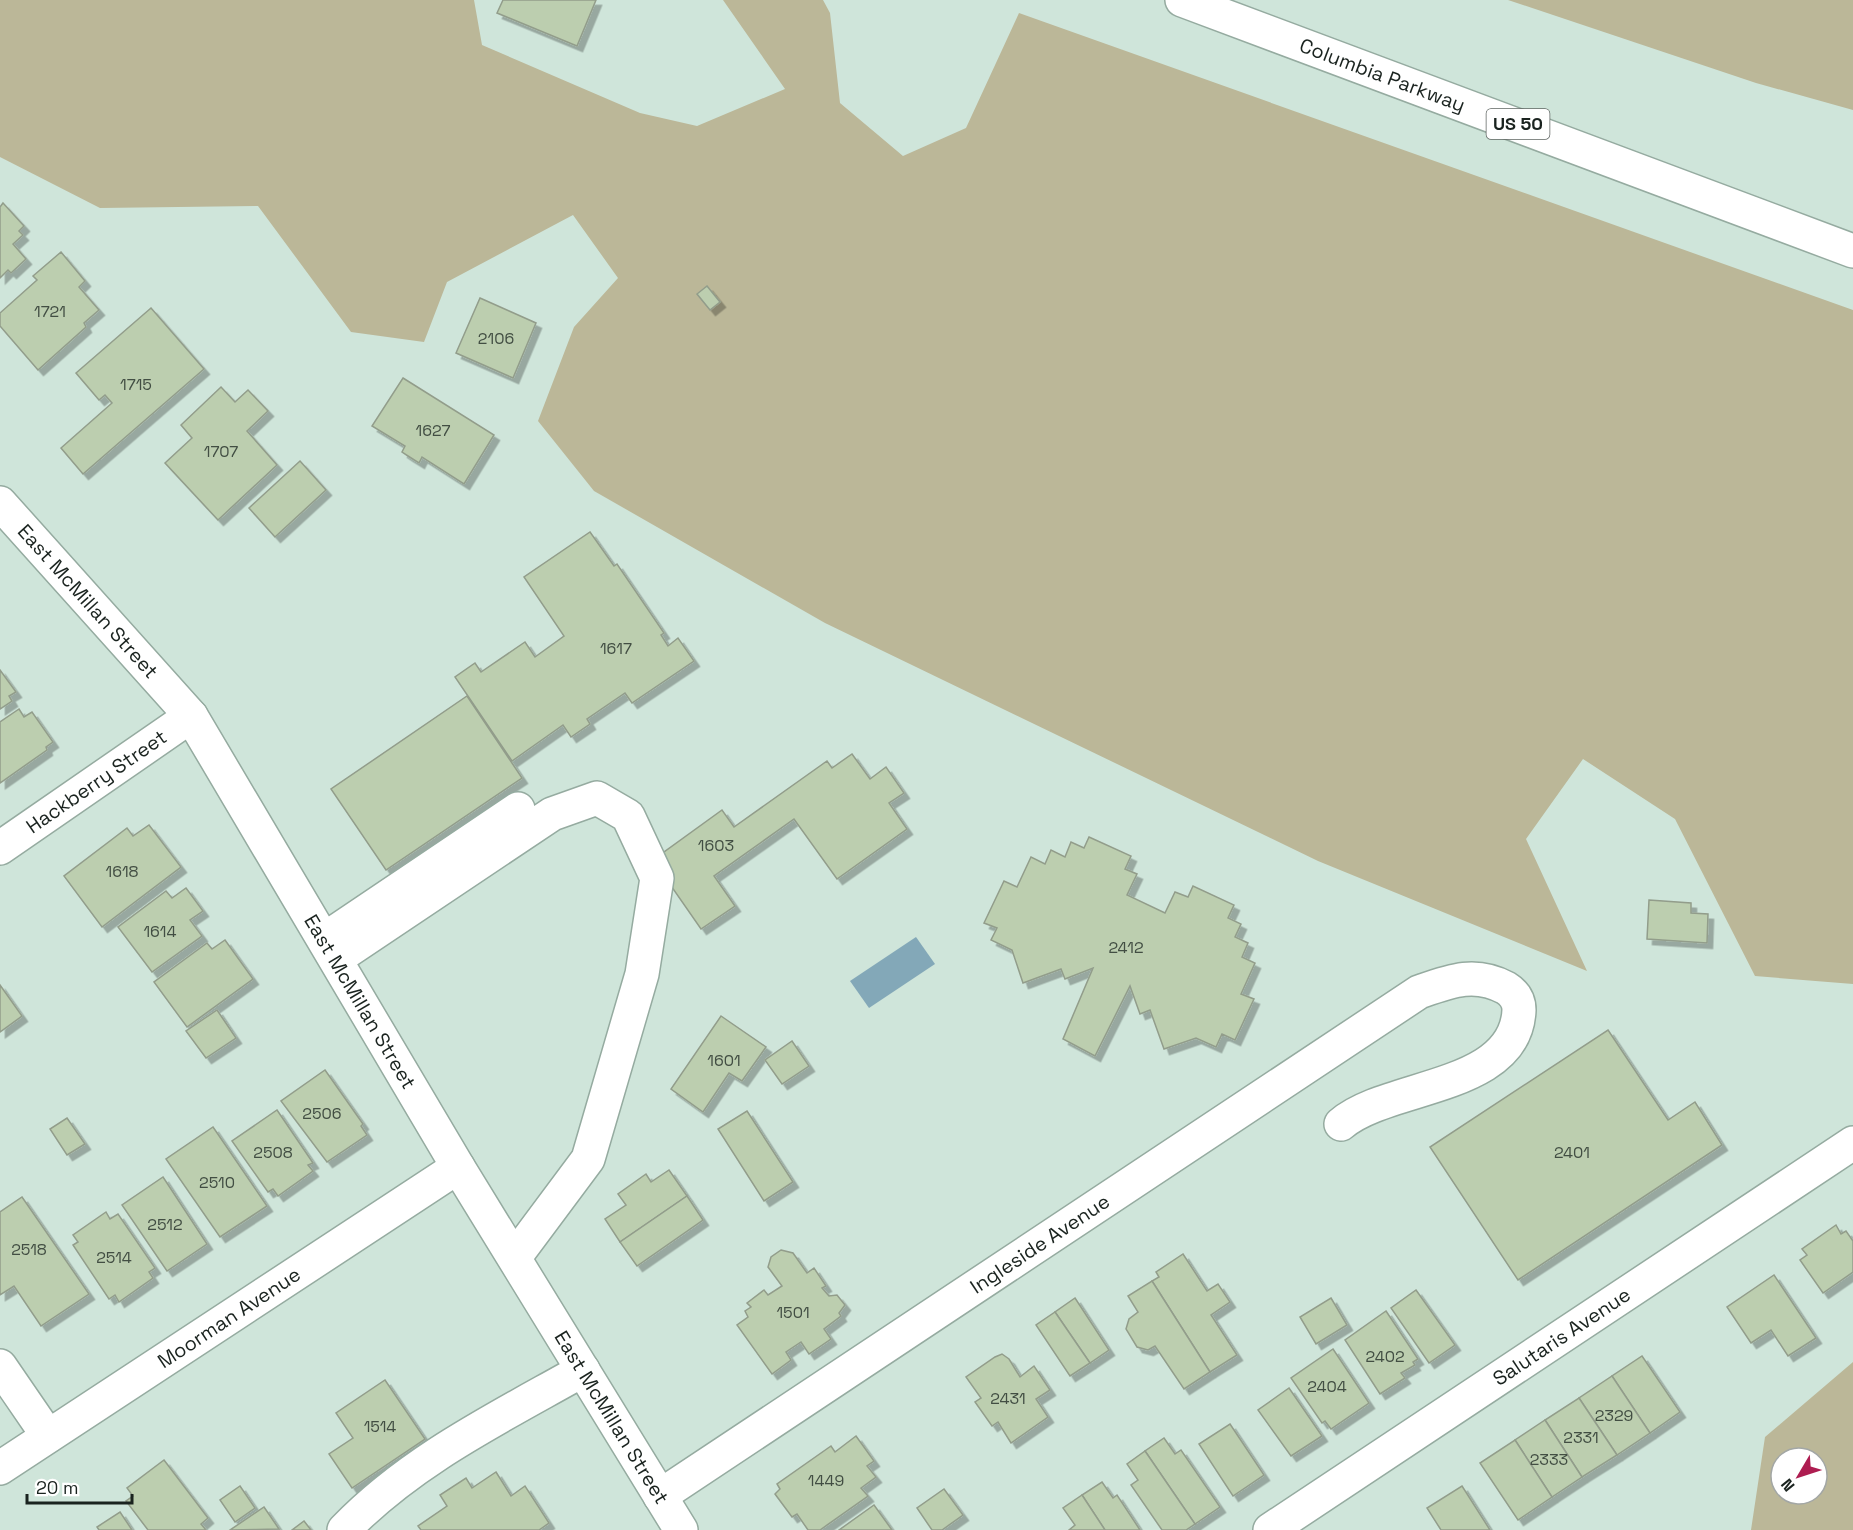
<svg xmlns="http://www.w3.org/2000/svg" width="1853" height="1530" font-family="'Space Grotesk',sans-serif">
	<defs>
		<filter id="shadow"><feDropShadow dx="5.5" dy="5.5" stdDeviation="0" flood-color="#0004"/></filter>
	</defs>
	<rect width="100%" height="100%" fill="#cfe5da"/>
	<g fill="#bbb798" fill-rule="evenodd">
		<path d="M0 0H474L482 45 640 113 697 126 785 89 723 0H823L830 13 840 103 903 156 966 128 1019 13 1853 310V984L1755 976 1675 819 1583 759 1526 839 1587 971 1318 861 825 623 594 491 538 421 574 327 618 278 573 215 447 282 424 342 351 332 258 206 100 208 0 157Z"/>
		<path d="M1508 0H1853V110L1756 83Z"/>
		<path d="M1853 1362V1530H1751L1765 1437ZM1781 1458H1817V1494H1781Z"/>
	</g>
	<path fill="#83a8b8" d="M916 937 935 964 869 1008 850 981Z"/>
	<g fill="#bcceaf" stroke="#929d8b" stroke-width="1.5" filter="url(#shadow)">
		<path d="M503 0H596L577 46 497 13Z"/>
		<path d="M3 203 24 226 19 231 23 235 13 244 26 259 11 273 8 270 0 278V207Z"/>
		<path d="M61 252 85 281 79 287 99 310 84 323 86 327 38 370 0 326V313L37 280 33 276Z"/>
		<path d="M707 286 720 302 710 310 697 294Z"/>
		<path d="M480 298 536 323 513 378 456 353Z"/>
		<path d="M151 308 204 369 83 474 61 448 112 403 105 395 99 400 76 373Z"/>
		<path d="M403 378 494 435 464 484 422 457 419 463 408 456 402 452 405 446 372 426Z"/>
		<path d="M221 387 235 402 248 390 268 411 247 431 277 465 218 520 165 463 192 438 181 425Z"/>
		<path d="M300 461 326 490 275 537 249 508Z"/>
		<path d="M590 532 614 566 617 564 664 633 661 635 668 646 678 638 694 661 632 703 625 693 587 719 590 724 571 737 563 725 512 761 455 677 475 663 481 672 525 642 535 657 564 636 524 577Z"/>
		<path d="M0 670 16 692 9 696 12 701 0 709Z"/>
		<path d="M467 696 522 778 386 870 331 789Z"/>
		<path d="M19 709 24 717 32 712 53 742 46 747 47 750 0 783V722Z"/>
		<path d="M852 754 870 779 886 767 904 793 889 803 907 829 837 879 794 819 714 876 735 906 701 929 653 860 722 810 734 827 827 761 832 768Z"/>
		<path d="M149 825 181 867 102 927 64 876 127 828 133 836Z"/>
		<path d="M1089 837 1131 856 1125 869 1137 874 1127 895 1165 913 1175 892 1188 897 1193 886 1234 905 1228 918 1241 924 1235 937 1248 943 1242 957 1255 963 1241 994 1254 999 1235 1040 1222 1034 1216 1047 1196 1038 1164 1049 1150 1010 1140 1014 1130 986 1095 1056 1063 1039 1093 968 1065 979 1061 969 1023 983 1012 950 991 940 997 928 984 923 1004 881 1017 887 1031 857 1045 864 1051 850 1065 857 1071 842 1084 848Z"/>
		<path d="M186 888 203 911 190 920 202 936 152 972 118 927 166 891 172 898Z"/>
		<path d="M1649 900 1691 903V913L1708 914 1707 943 1647 939Z"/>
		<path d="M225 940 253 979 187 1027 154 982 207 943 212 949Z"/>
		<path d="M0 985 22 1016 0 1032Z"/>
		<path d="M217 1010 236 1038 206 1058 186 1031Z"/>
		<path d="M721 1016 766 1047 742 1081 729 1073 703 1112 671 1089Z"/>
		<path d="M1608 1030 1668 1120 1695 1102 1722 1145 1518 1280 1430 1147Z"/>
		<path d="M792 1041 809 1066 782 1084 765 1060Z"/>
		<path d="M325 1070 363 1124 361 1126 367 1135 327 1162 281 1101Z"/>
		<path d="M277 1110 313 1163 308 1165 313 1171 278 1196 273 1189 268 1192 232 1141Z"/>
		<path d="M747 1111 793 1182 764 1201 718 1129Z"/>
		<path d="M67 1118 85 1144 67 1155 50 1129Z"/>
		<path d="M213 1127 267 1206 220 1237 166 1159Z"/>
		<path d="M669 1170 687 1196 620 1242 605 1219 626 1205 618 1194 646 1174 651 1182Z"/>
		<path d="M163 1177 207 1244 167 1271 122 1205Z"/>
		<path d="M687 1196 703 1220 637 1266 620 1242Z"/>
		<path d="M22 1197 89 1294 41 1326 14 1286 0 1295V1212Z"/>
		<path d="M106 1212 110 1219 118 1214 155 1268 149 1272 153 1278 119 1302 115 1295 109 1299 73 1245 78 1242 73 1235Z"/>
		<path d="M1836 1225 1841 1234 1846 1231 1853 1241V1272L1823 1293 1800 1260 1807 1255 1802 1249Z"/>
		<path d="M781 1250 793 1253 807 1273 814 1268 826 1286 822 1288 829 1296 837 1295 845 1305 839 1313 841 1316 824 1329 831 1339 809 1354 801 1342 786 1352 791 1360 772 1374 737 1325 748 1317 745 1311 751 1307 747 1303 764 1290 768 1295 782 1286 768 1267 771 1257Z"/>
		<path d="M1183 1254 1207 1291 1218 1284 1230 1302 1211 1315 1237 1355 1210 1372 1152 1281 1159 1277 1156 1272Z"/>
		<path d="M1774 1275 1816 1338 1788 1356 1771 1330 1751 1343 1727 1307Z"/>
		<path d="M1152 1281 1210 1372 1184 1389 1155 1346 1148 1350 1137 1347 1126 1329 1129 1319 1138 1312 1128 1296Z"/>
		<path d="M1416 1290 1455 1345 1429 1363 1391 1308Z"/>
		<path d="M1075 1298 1109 1350 1090 1363 1055 1312Z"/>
		<path d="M1331 1298 1347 1325 1316 1344 1300 1317Z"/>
		<path d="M1386 1311 1418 1359 1413 1362 1415 1365 1401 1373 1405 1378 1380 1394 1345 1340Z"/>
		<path d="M1055 1312 1090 1363 1070 1376 1036 1325Z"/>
		<path d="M1333 1349 1369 1403 1331 1429 1325 1421 1322 1423 1291 1378Z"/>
		<path d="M1002 1354 1009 1359 1020 1377 1034 1366 1050 1390 1036 1399 1048 1417 1011 1443 998 1422 992 1426 975 1402 981 1398 966 1377 995 1357Z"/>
		<path d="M1642 1356 1680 1412 1650 1433 1612 1376Z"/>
		<path d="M1612 1376 1650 1433 1617 1455 1579 1398Z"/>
		<path d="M385 1380 425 1439 352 1488 329 1454 353 1438 336 1413Z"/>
		<path d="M1289 1388 1322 1436 1291 1456 1258 1410Z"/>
		<path d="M1579 1398 1617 1455 1582 1477 1545 1420Z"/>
		<path d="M1545 1420 1582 1477 1552 1497 1515 1440Z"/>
		<path d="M1230 1424 1264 1475 1233 1496 1199 1444Z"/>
		<path d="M856 1436 874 1461 867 1466 876 1477 861 1488 868 1496 820 1530H808L797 1514 792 1517 775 1494 780 1489 777 1484 831 1446 835 1452Z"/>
		<path d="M1164 1438 1175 1454 1181 1450 1220 1507 1195 1524 1145 1451Z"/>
		<path d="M1515 1440 1552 1497 1518 1520 1480 1463Z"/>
		<path d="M1145 1451 1195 1524 1186 1530H1162L1131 1485 1138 1480 1127 1464Z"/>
		<path d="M164 1460 208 1518 201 1524 206 1530H148L126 1501 133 1496 127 1488Z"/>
		<path d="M496 1472 511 1496 525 1486 549 1523 539 1530H421L418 1526 447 1506 440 1495 466 1478 472 1488Z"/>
		<path d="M1102 1482 1113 1498 1117 1495 1140 1530H1105L1082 1495Z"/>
		<path d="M240 1486 255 1508 235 1522 220 1500Z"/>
		<path d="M1462 1486 1490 1530H1441L1427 1508Z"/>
		<path d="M944 1489 963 1515 942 1530H932L917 1508Z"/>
		<path d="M1082 1495 1105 1530H1069L1075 1525 1063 1508Z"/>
		<path d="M874 1505 892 1530H839Z"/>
		<path d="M264 1507 279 1529 230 1530Z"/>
		<path d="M120 1512 132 1530H99L97 1527Z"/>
		<path d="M304 1521 311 1530H292Z"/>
	</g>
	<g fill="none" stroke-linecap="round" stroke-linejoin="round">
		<defs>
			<g id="minor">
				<path id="s1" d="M0 503 191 716 458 1167 681 1530"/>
				<path id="s2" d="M0 848 191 716"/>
				<path d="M325 939 518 809"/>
				<path d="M337 958 552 814 597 798 628 816 657 878 642 974 588 1159 515 1257"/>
				<path d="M0 1366 48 1436"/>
				<path id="s3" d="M0 1468 458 1167"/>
				<path id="s4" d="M660 1496 1419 992C1450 981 1475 971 1506 988 1514 993 1519 1000 1519 1010 1516 1090 1387 1084 1341 1124"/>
				<path d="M344 1530C411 1460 500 1417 583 1370"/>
				<path id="s5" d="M1270 1530 1853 1143"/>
			</g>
			<g id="highway">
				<path id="s6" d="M1182 0 1853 251"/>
			</g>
		</defs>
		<use href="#minor" stroke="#95aba0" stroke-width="36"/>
		<use href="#highway" stroke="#95aba0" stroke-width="36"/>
		<use href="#minor" stroke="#fff" stroke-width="33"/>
		<use href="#highway" stroke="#fff" stroke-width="33"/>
	</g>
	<g text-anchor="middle" stroke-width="6" stroke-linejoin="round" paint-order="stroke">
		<g font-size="16" fill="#424e43">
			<text x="50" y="317">1721</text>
			<text x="496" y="344">2106</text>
			<text x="136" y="390">1715</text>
			<text x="433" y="436">1627</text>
			<text x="221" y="457">1707</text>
			<text x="616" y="654">1617</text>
			<text x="716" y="851">1603</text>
			<text x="122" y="877">1618</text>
			<text x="160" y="937">1614</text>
			<text x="1126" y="953">2412</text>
			<text x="724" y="1066">1601</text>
			<text x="322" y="1119">2506</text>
			<text x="273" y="1158">2508</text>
			<text x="1572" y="1158">2401</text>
			<text x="217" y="1188">2510</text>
			<text x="165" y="1230">2512</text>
			<text x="29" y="1255">2518</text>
			<text x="114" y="1263">2514</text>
			<text x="793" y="1318">1501</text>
			<text x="1385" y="1362">2402</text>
			<text x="1327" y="1392">2404</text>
			<text x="1008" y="1404">2431</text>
			<text x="1614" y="1421">2329</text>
			<text x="380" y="1432">1514</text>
			<text x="1581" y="1443">2331</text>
			<text x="1549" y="1465">2333</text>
			<text x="826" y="1486">1449</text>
		</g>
		<rect fill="#fff" stroke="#5f6562" stroke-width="1.5" x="1486.5" y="109" width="63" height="30" rx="4.5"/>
		<g font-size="18" font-weight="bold" fill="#1a231f">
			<text x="1518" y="130">US 50</text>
		</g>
		<g font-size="20" fill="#1a231f" stroke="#fff">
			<text dy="7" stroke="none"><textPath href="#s6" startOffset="214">Columbia Parkway</textPath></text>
			<text dy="7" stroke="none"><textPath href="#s1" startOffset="132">East McMillan Street</textPath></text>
			<text dy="7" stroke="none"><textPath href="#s2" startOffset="117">Hackberry Street</textPath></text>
			<text dy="7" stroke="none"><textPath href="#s1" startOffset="618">East McMillan Street</textPath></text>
			<text dy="7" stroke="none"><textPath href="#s4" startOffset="456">Ingleside Avenue</textPath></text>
			<text dy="7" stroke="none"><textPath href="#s3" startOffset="274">Moorman Avenue</textPath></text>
			<text dy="7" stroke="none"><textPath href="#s5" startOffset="350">Salutaris Avenue</textPath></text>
			<text dy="7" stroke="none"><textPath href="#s1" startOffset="1104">East McMillan Street</textPath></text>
		</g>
	</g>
	<g transform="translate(1799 1476) rotate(231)"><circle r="28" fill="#ffffff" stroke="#a3a7a5" stroke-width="1.5"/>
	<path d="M0-4.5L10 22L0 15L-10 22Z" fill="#ae1d51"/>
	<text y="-9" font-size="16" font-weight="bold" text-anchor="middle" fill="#1a231f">N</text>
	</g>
	<path d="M27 1494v9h105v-9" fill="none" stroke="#1a231f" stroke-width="3"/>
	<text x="36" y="1494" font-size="18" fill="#1a231f" stroke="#ffffff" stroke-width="4.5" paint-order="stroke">20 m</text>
</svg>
